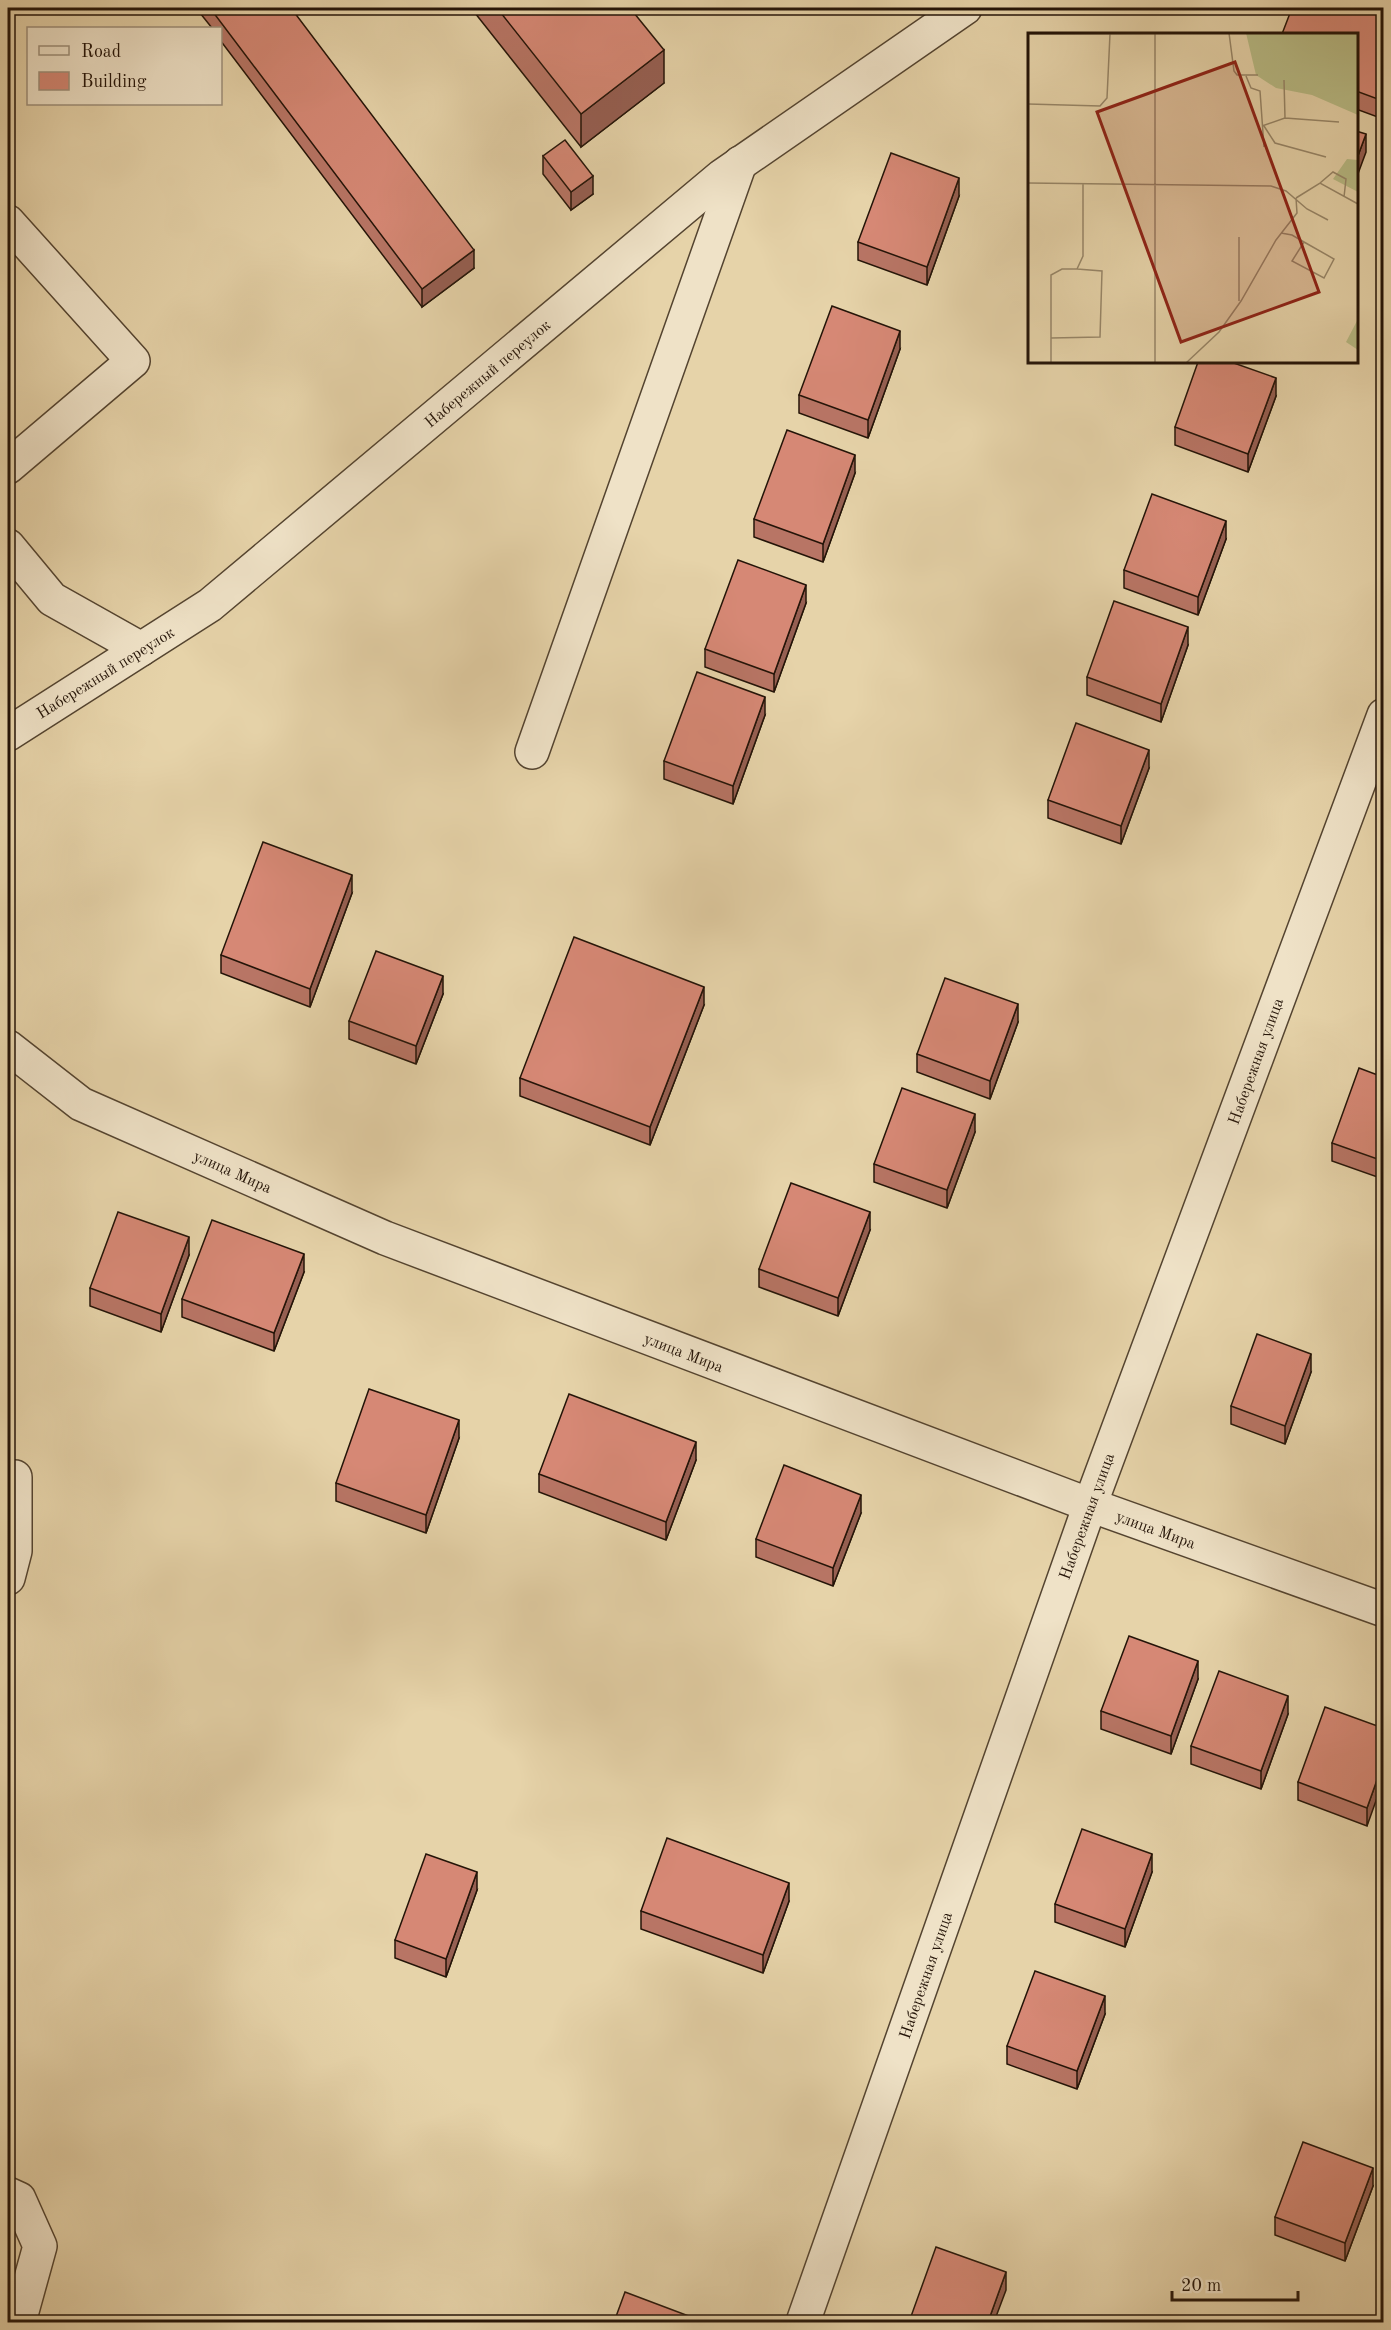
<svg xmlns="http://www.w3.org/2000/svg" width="1391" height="2330" font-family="'Old Standard TT',serif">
	<rect width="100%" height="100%" fill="#e6d3a9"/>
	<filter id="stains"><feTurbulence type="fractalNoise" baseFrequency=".00333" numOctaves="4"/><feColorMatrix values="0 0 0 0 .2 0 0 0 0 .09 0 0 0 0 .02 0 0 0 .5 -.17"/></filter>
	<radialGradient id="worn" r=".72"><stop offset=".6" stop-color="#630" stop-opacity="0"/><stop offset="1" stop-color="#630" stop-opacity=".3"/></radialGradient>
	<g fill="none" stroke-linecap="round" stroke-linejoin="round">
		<defs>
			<g id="minor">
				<path d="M8 222 133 361 8 467"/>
				<path d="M8 546 52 599 141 649"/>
				<path d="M8 734 210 605 722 176 965 8"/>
				<path d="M532 752 740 163"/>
				<path d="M8 1047 81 1104 385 1238 1090 1505 1384 1610"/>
				<path d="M8 1578 15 1551V1477"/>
				<path d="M8 2194 19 2199 40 2246 19 2322"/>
				<path d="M803 2322 1090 1505 1384 715"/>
			</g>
		</defs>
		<use href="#minor" stroke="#544430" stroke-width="36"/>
		<use href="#minor" stroke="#efe2c7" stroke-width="33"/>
	</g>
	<g fill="#b87565" stroke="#241408" stroke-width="1.5">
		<path d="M196 8H291L474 268 422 307 220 40V28H212Z"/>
		<path d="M471 8H630L664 83 581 147Z"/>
		<path d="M1383 8V119L1356 109V34Z"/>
		<path d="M543 156 593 194 571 210 543 174Z"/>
		<path d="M959 196 927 285 858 260V242Z"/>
		<path d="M900 349 868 438 799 413V395Z"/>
		<path d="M1276 396 1248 472 1175 445V427Z"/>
		<path d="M855 473 823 562 754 537V519Z"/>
		<path d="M1226 539 1198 615 1124 588V570Z"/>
		<path d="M806 603 774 692 705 667V649Z"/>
		<path d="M1188 645 1161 722 1087 695V677Z"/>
		<path d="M765 715 733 804 664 779V761Z"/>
		<path d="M1149 768 1121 844 1048 818V800Z"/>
		<path d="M352 893 310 1007 221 973V955Z"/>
		<path d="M443 994 416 1064 349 1039V1021Z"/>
		<path d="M704 1005 650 1145 520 1096V1078Z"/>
		<path d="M1018 1022 990 1099 917 1072V1054Z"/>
		<path d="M1383 1077V1179L1332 1161V1143Z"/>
		<path d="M975 1132 947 1208 874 1182V1164Z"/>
		<path d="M870 1230 838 1316 759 1287V1269Z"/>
		<path d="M189 1255 161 1332 90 1306V1288Z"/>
		<path d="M304 1272 274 1351 182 1317V1299Z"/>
		<path d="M1311 1372 1285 1444 1231 1424V1406Z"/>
		<path d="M459 1438 426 1533 336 1501V1483Z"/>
		<path d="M696 1460 666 1540 539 1492V1474Z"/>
		<path d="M861 1513 833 1586 756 1557V1539Z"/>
		<path d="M1198 1679 1171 1754 1101 1729V1711Z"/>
		<path d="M1288 1714 1261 1789 1191 1764V1746Z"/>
		<path d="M1383 1728 1367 1826 1298 1800V1782Z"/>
		<path d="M1152 1872 1125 1947 1055 1922V1904Z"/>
		<path d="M477 1890 446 1977 395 1958V1940Z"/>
		<path d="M789 1901 763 1973 641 1929V1911Z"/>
		<path d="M1105 2014 1077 2089 1007 2064V2046Z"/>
		<path d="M1373 2186 1345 2261 1275 2235V2217Z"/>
	</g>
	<g fill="#965f52" stroke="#241408" stroke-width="1.5">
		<path d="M664 50V83L581 147V114Z"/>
		<path d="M1366 134V152L1356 179V161Z"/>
		<path d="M593 176V194L571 210V192Z"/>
		<path d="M959 178V196L927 285V267Z"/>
		<path d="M474 250V268L422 307V289Z"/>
		<path d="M900 331V349L868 438V420Z"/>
		<path d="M1276 378V396L1248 472V454Z"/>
		<path d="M855 455V473L823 562V544Z"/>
		<path d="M1226 521V539L1198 615V597Z"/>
		<path d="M806 585V603L774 692V674Z"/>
		<path d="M1188 627V645L1161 722V704Z"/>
		<path d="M765 697V715L733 804V786Z"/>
		<path d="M1149 750V768L1121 844V826Z"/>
		<path d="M352 875V893L310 1007V989Z"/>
		<path d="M443 976V994L416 1064V1046Z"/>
		<path d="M704 987V1005L650 1145V1127Z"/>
		<path d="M1018 1004V1022L990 1099V1081Z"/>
		<path d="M975 1114V1132L947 1208V1190Z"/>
		<path d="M870 1212V1230L838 1316V1298Z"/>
		<path d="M189 1237V1255L161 1332V1314Z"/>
		<path d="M304 1254V1272L274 1351V1333Z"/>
		<path d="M1311 1354V1372L1285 1444V1426Z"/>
		<path d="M459 1420V1438L426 1533V1515Z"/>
		<path d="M696 1442V1460L666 1540V1522Z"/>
		<path d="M861 1495V1513L833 1586V1568Z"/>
		<path d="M1198 1661V1679L1171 1754V1736Z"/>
		<path d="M1288 1696V1714L1261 1789V1771Z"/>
		<path d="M1383 1763V1781L1367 1826V1808Z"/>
		<path d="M1152 1854V1872L1125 1947V1929Z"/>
		<path d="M477 1872V1890L446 1977V1959Z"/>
		<path d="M789 1883V1901L763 1973V1955Z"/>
		<path d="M1105 1996V2014L1077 2089V2071Z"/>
		<path d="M1373 2168V2186L1345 2261V2243Z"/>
		<path d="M1006 2272V2290L994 2322H988Z"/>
	</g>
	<g fill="#d68875" stroke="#241408" stroke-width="1.5">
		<path d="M210 8H291L474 250 422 289Z"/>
		<path d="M497 8H630L664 50 581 114Z"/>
		<path d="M1292 8H1383V101L1356 91V34H1282Z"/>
		<path d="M1356 131 1366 134 1356 161Z"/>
		<path d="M565 140 593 176 571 192 543 156Z"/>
		<path d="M891 153 959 178 927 267 858 242Z"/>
		<path d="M832 306 900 331 868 420 799 395Z"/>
		<path d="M1198 362H1231L1276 378 1248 454 1175 427Z"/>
		<path d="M787 430 855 455 823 544 754 519Z"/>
		<path d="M1152 494 1226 521 1198 597 1124 570Z"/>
		<path d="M738 560 806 585 774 674 705 649Z"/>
		<path d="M1114 601 1188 627 1161 704 1087 677Z"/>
		<path d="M697 672 765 697 733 786 664 761Z"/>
		<path d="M1076 723 1149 750 1121 826 1048 800Z"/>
		<path d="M263 842 352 875 310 989 221 955Z"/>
		<path d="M574 937 704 987 650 1127 520 1078Z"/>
		<path d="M376 951 443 976 416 1046 349 1021Z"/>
		<path d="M945 978 1018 1004 990 1081 917 1054Z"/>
		<path d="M1359 1068 1383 1077V1161L1332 1143Z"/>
		<path d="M902 1088 975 1114 947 1190 874 1164Z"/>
		<path d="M791 1183 870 1212 838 1298 759 1269Z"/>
		<path d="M118 1212 189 1237 161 1314 90 1288Z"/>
		<path d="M212 1220 304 1254 274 1333 182 1299Z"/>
		<path d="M1257 1334 1311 1354 1285 1426 1231 1406Z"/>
		<path d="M369 1389 459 1420 426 1515 336 1483Z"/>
		<path d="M569 1394 696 1442 666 1522 539 1474Z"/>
		<path d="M784 1465 861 1495 833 1568 756 1539Z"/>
		<path d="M1129 1636 1198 1661 1171 1736 1101 1711Z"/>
		<path d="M1219 1671 1288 1696 1261 1771 1191 1746Z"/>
		<path d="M1325 1707 1383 1728V1763L1367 1808 1298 1782Z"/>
		<path d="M1082 1829 1152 1854 1125 1929 1055 1904Z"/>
		<path d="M667 1838 789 1883 763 1955 641 1911Z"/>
		<path d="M426 1854 477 1872 446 1959 395 1940Z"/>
		<path d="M1035 1971 1105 1996 1077 2071 1007 2046Z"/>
		<path d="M1303 2142 1373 2168 1345 2243 1275 2217Z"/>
		<path d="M936 2247 1006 2272 988 2322H909Z"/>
		<path d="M625 2292 694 2318 693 2322H614Z"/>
	</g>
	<g text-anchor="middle" stroke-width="6" stroke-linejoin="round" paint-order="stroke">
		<g font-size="16" fill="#241408" stroke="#efe2c7">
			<text transform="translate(487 373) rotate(-40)" y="6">Набережный переулок</text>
			<text transform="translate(105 672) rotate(-32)" y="6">Набережный переулок</text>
			<text transform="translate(1255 1061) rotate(-70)" y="6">Набережная улица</text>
			<text transform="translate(233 1171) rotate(24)" y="6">улица Мира</text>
			<text transform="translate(684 1352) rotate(21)" y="6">улица Мира</text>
			<text transform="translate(1086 1516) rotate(-70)" y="6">Набережная улица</text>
			<text transform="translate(1156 1529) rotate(20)" y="6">улица Мира</text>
			<text transform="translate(925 1975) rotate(-71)" y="6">Набережная улица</text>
		</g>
	</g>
	<g transform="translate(1028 33)">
		<rect width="330" height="330" fill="#e6d3a9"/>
		<path d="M218 0H330V82L284 62 248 55 228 42ZM319 126 330 127V159L305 146ZM330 286V317L318 309Z" fill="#b8bb85"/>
		<path fill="none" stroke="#988769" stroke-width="1.5" d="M127 0V330M201 0 206 38 209 42H230M0 1 198 0M218 43 223 55 232 58 236 114M0 71 72 73 79 65 82 1M257 85 311 89M234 93 257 85 256 47M236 93 247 110 298 124M0 150 243 153 258 158 279 176 300 187M292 150 305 139 318 146 316 164M268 165 292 150 330 171M253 200 264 202 276 209 306 226 296 245 264 228 276 209M211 204V268M23 305 72 304 74 238 49 236M23 330V242L34 236H49L55 223V150M158 330 191 299 213 268 248 207 269 180 268 165"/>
		<path fill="#8f2418" fill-opacity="0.15" stroke="#8f2418" stroke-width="3" d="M207 29 291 259 153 309 69 79Z"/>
		<rect width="330" height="330" fill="none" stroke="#241408" stroke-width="3"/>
	</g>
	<rect width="1391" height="2330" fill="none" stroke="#e6d3a9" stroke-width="30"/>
	<rect x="9" y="9" width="1373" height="2312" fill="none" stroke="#241408" stroke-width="3"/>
	<rect x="15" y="15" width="1361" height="2300" fill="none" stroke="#241408" stroke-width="1.5"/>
	<rect x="27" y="27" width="195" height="78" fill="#efe2c7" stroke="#9e907b" stroke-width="1.5"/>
	<rect x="39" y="46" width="30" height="9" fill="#efe2c7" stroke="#9e907b" stroke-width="1.5"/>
	<text x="81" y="57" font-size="18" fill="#241408">Road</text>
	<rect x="39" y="72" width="30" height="18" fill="#d68875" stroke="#9e907b" stroke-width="1.5"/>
	<text x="81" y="87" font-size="18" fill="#241408">Building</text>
	<path d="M1172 2291v9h126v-9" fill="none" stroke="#241408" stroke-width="3"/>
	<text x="1181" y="2291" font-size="18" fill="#241408" stroke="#efe2c7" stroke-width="4.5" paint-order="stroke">20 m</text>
	<rect width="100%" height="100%" filter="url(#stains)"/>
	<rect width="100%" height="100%" fill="url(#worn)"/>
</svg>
